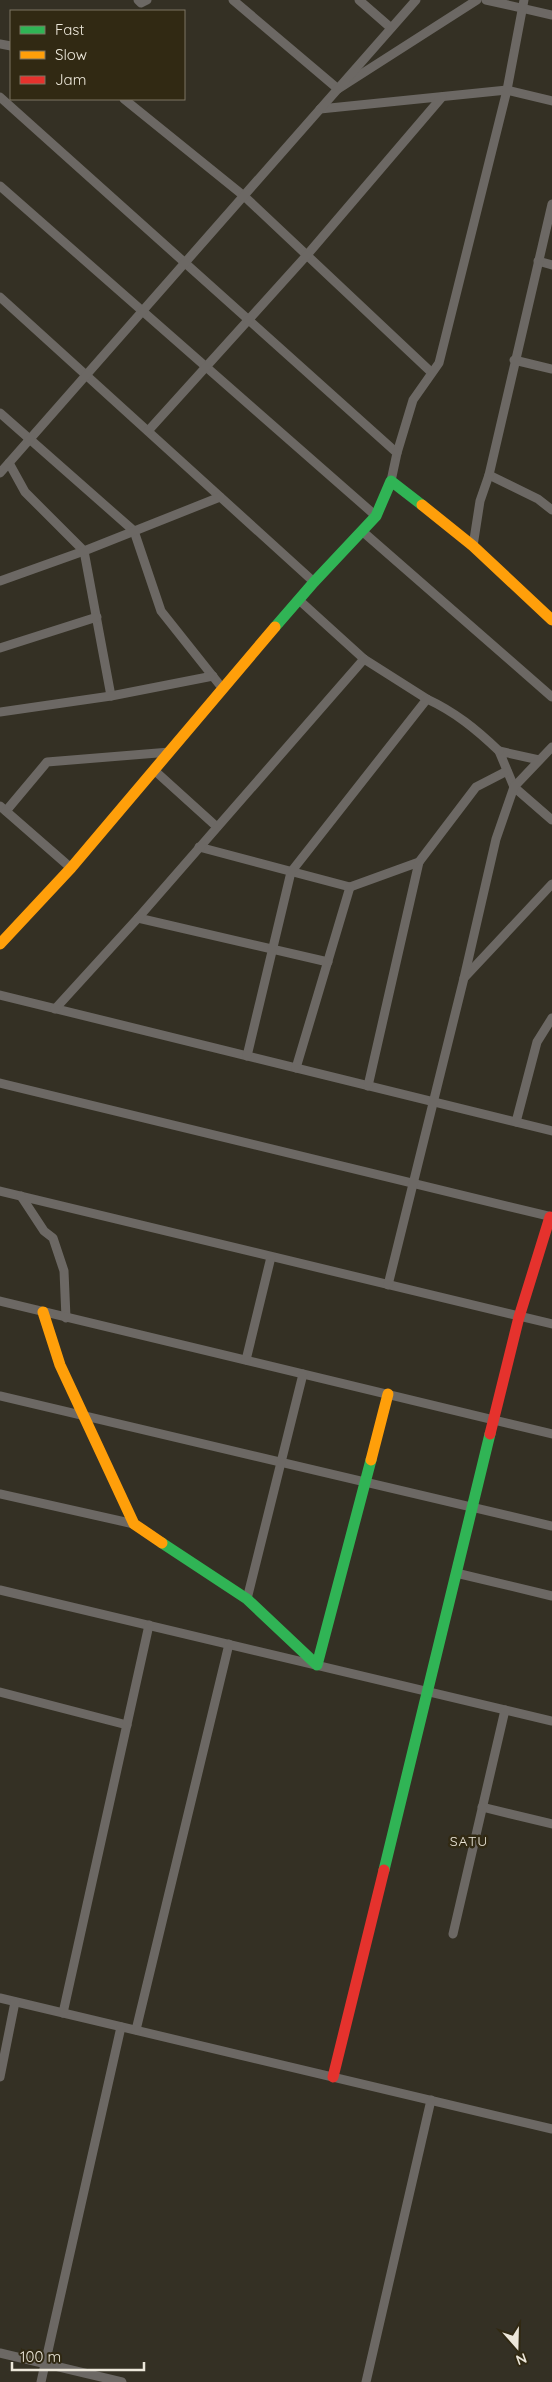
<svg xmlns="http://www.w3.org/2000/svg" width="552" height="2382" font-family="Quicksand,sans-serif">
	<rect width="100%" height="100%" fill="#343024"/>
	<g fill="none" stroke-linecap="round" stroke-linejoin="round">
		<g stroke="#6c6864" stroke-width="9">
			<path d="M138 0 141 3 147 0"/>
			<path d="M233 0 338 89 477 0"/>
			<path d="M359 0 391 28"/>
			<path d="M486 0 552 15"/>
			<path d="M0 44 11 46"/>
			<path d="M0 97 397 453 391 481"/>
			<path d="M124 99 244 196 431 372"/>
			<path d="M320 109 507 90 552 101"/>
			<path d="M0 186 376 516"/>
			<path d="M538 261 552 265"/>
			<path d="M0 297 314 582"/>
			<path d="M514 360 552 369"/>
			<path d="M0 413 134 531 161 611 223 689"/>
			<path d="M148 431 307 255 442 97"/>
			<path d="M397 453 413 400 439 363 507 90 524 0"/>
			<path d="M9 463 25 492 84 551 111 696"/>
			<path d="M0 473 416 0"/>
			<path d="M489 475 538 499 552 510"/>
			<path d="M362 531 552 697"/>
			<path d="M473 546 480 501 489 475 552 204"/>
			<path d="M0 581 84 551 220 497"/>
			<path d="M299 600 364 659 427 699"/>
			<path d="M0 648 97 617"/>
			<path d="M0 712 111 696 213 676"/>
			<path d="M539 760 499 751 514 787 552 820"/>
			<path d="M154 770 217 827"/>
			<path d="M0 806 71 868"/>
			<path d="M6 811 47 762 170 752"/>
			<path d="M199 847 350 887 419 862 476 787 507 771"/>
			<path d="M138 918 328 962"/>
			<path d="M464 978 552 884"/>
			<path d="M0 995 552 1131"/>
			<path d="M55 1009 138 918 364 659"/>
			<path d="M247 1056 291 872 427 699C455 712 476 729 499 751"/>
			<path d="M296 1068 350 887"/>
			<path d="M0 1083 552 1217"/>
			<path d="M368 1086 419 862"/>
			<path d="M516 1122 537 1042 552 1018"/>
			<path d="M0 1191 552 1324"/>
			<path d="M21 1196 44 1231 53 1238 64 1271 66 1318"/>
			<path d="M388 1285 464 978 496 839 514 787 552 747"/>
			<path d="M0 1301 552 1434"/>
			<path d="M246 1360 271 1257"/>
			<path d="M0 1396 552 1526"/>
			<path d="M0 1494 134 1524"/>
			<path d="M456 1573 552 1596"/>
			<path d="M0 1590 552 1721"/>
			<path d="M247 1599 303 1374"/>
			<path d="M0 1692 127 1725"/>
			<path d="M482 1807 552 1824"/>
			<path d="M453 1934 505 1710"/>
			<path d="M0 1998 552 2129"/>
			<path d="M63 2013 149 1625"/>
			<path d="M136 2030 229 1644"/>
			<path d="M0 2077 15 2002"/>
			<path d="M0 2353 122 2382"/>
			<path d="M41 2382 121 2027"/>
			<path d="M366 2382 431 2100"/>
		</g>
		<g stroke="#30b455" stroke-width="11">
			<path d="M275 627 314 582 376 516 391 481 422 505"/>
			<path d="M162 1543 247 1599 317 1665 371 1460"/>
			<path d="M384 1870 490 1434"/>
		</g>
		<g stroke="#ff9f0a" stroke-width="11">
			<path d="M422 505 473 546 552 620"/>
			<path d="M0 944 71 868 275 627"/>
			<path d="M43 1312 60 1365 134 1524 162 1543"/>
			<path d="M371 1460 388 1394"/>
		</g>
		<g stroke="#e5322d" stroke-width="11">
			<path d="M490 1434 519 1317 550 1217"/>
			<path d="M333 2077 384 1870"/>
		</g>
	</g>
	<g text-anchor="middle" stroke-width="5" stroke-linejoin="round" paint-order="stroke">
		<g font-size="14" letter-spacing="1" fill="#ece7da" stroke="#312913">
			<text x="469" y="1846">SATU</text>
		</g>
	</g>
	<rect x="10" y="10" width="175" height="90" fill="#312913" stroke="#7c7563"/>
	<rect x="20" y="26" width="25" height="8" fill="#30b455" stroke="#7c7563"/>
	<text x="55" y="35" font-size="15" fill="#ece7da">Fast</text>
	<rect x="20" y="51" width="25" height="8" fill="#ff9f0a" stroke="#7c7563"/>
	<text x="55" y="60" font-size="15" fill="#ece7da">Slow</text>
	<rect x="20" y="76" width="25" height="8" fill="#e5322d" stroke="#7c7563"/>
	<text x="55" y="85" font-size="15" fill="#ece7da">Jam</text>
	<g transform="translate(517 2347) rotate(160)" stroke="#312913" stroke-width="4" paint-order="stroke">
	<path d="M0-4L9 19L0 12L-9 19Z" fill="#ece7da"/>
	<text y="-8" font-size="14" font-weight="bold" text-anchor="middle" fill="#ece7da">N</text>
	</g>
	<path d="M12 2362v8h132v-8" fill="none" stroke="#ece7da" stroke-width="2.5"/>
	<text x="20" y="2362" font-size="15" fill="#ece7da" stroke="#312913" stroke-width="4" paint-order="stroke">100 m</text>
</svg>
